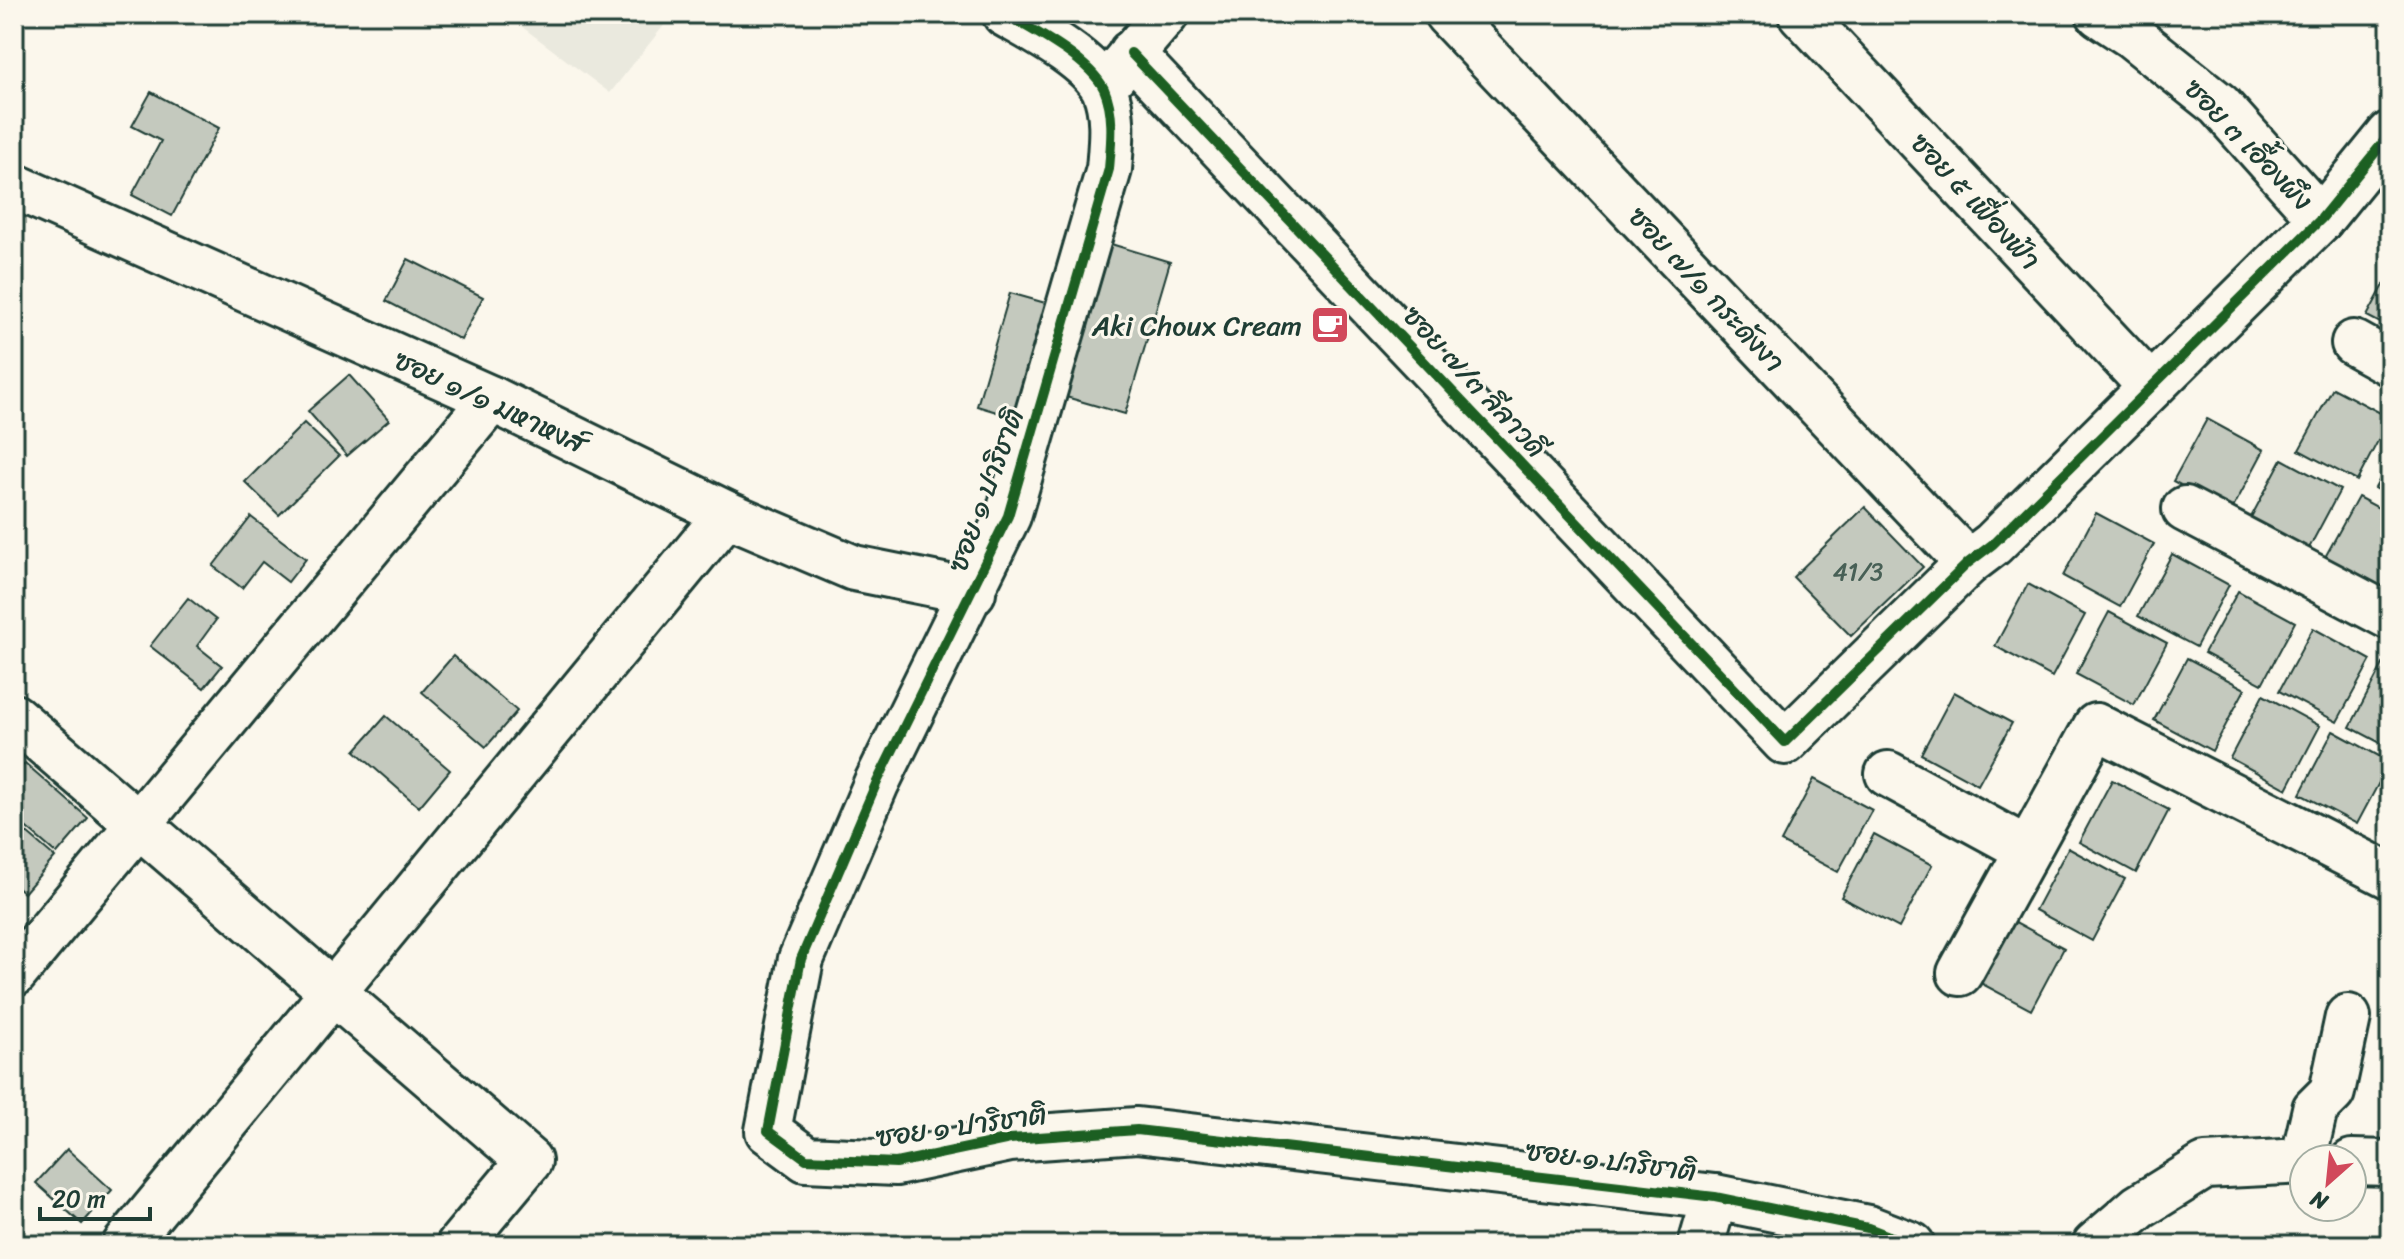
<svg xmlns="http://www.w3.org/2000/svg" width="2404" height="1259" font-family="Sriracha,'Playpen Sans Thai',sans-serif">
	<rect width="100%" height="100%" fill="#fbf7ec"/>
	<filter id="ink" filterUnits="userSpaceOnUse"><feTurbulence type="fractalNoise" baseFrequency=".0125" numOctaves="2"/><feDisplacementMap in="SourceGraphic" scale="16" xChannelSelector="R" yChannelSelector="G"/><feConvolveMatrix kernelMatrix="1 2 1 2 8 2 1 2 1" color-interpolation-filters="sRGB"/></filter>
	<g filter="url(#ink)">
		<path fill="#eae9de" d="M505 14H673L610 93Z"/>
		<g fill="#c4c9be" stroke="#1f3d34" stroke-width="2">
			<path d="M151 92 219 128 172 216 132 195 161 141 132 126Z"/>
			<path d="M1111 244 1170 262 1125 414 1066 397Z"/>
			<path d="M408 259 483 297 461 340 386 301Z"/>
			<path d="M2390 274V328L2367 316Z"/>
			<path d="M1010 293 1056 306 1023 420 977 406Z"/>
			<path d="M349 375 389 420 347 456 308 411Z"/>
			<path d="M2333 388 2390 418 2357 481 2299 450Z"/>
			<path d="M2207 419 2264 450 2231 512 2173 481Z"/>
			<path d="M304 423 339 456 279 515 245 482Z"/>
			<path d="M2282 459 2340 490 2307 552 2249 521Z"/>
			<path d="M2390 460V496L2375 488Z"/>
			<path d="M2358 497 2390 514V575L2382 590 2324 559Z"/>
			<path d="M1865 507 1923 567 1851 636 1793 577Z"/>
			<path d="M2096 513 2154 544 2120 607 2063 576Z"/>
			<path d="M251 517 306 559 288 582 262 562 242 588 213 566Z"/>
			<path d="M2172 554 2229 585 2196 647 2138 616Z"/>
			<path d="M2028 584 2085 615 2052 677 1995 646Z"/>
			<path d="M2238 591 2295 622 2262 684 2204 653Z"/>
			<path d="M188 598 216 620 197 646 222 666 204 688 150 646Z"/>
			<path d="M2109 612 2167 643 2134 705 2076 674Z"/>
			<path d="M2313 628 2371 660 2337 722 2279 691Z"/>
			<path d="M453 656 517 711 486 747 422 692Z"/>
			<path d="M2187 658 2245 689 2212 751 2154 720Z"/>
			<path d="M2383 664 2390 668V748L2350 727Z"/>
			<path d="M1954 692 2012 723 1978 785 1921 754Z"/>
			<path d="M2263 695 2320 726 2287 789 2230 758Z"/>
			<path d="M386 716 450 770 419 807 355 751Z"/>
			<path d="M2333 731 2390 762 2357 824 2300 794Z"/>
			<path d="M25 763 88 818 57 854 14 817V776Z"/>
			<path d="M1814 779 1872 810 1838 872 1781 842Z"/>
			<path d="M2112 780 2169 810 2136 873 2079 842Z"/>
			<path d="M14 822 55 857 24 893 14 884Z"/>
			<path d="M1874 834 1932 865 1899 928 1841 897Z"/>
			<path d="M2068 848 2125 879 2092 941 2035 910Z"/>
			<path d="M2006 917 2064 948 2031 1010 1973 979Z"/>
			<path d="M67 1149 112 1190 82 1224 36 1183Z"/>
		</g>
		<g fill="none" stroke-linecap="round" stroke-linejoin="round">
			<defs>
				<g id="minor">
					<path d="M1005 14C1033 30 1089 59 1104 89 1115 114 1111 144 1109 169L1008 516 876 784 801 959 768 1131 806 1159 896 1163 1010 1139 1137 1130 1715 1197 1868 1228 1912 1245"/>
					<path d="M1447 14 1968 563"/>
					<path d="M1801 14 2151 387"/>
					<path d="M2099 14 2131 35 2219 105 2321 219"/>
					<path d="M1131 53 1785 742 1968 563 1993 544 2321 219 2390 134"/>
					<path d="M1113 76 1166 14"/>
					<path d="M14 186 492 399 727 514 854 568 973 592"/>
					<path d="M2354 343 2390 363"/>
					<path d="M2185 509 2390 617"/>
					<path d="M14 717 529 1161 459 1245"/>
					<path d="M1888 774 2026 849"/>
					<path d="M1960 973 2096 726 2390 876"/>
					<path d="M14 974 492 399"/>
					<path d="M2303 1161 2315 1109 2332 1092 2348 1017"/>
					<path d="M2352 1162 2390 1163"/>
					<path d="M125 1245 727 514"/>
					<path d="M1701 1245 1715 1197"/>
					<path d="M2095 1245 2139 1207 2205 1166 2304 1161"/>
				</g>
			</defs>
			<use href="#minor" stroke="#1f3d34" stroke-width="50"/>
			<use href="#minor" stroke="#fbf7ec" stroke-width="44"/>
			<defs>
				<g id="cycleway">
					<path d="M1005 14C1033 30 1089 59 1104 89 1115 114 1111 144 1109 169L1008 516 876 784 801 959 768 1131 806 1159 896 1163 1010 1139 1137 1130 1715 1197 1868 1228 1912 1245"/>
					<path d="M1131 53 1785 742 1968 563 1993 544 2321 219 2390 134"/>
				</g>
			</defs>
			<use href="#cycleway" stroke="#fbf7ec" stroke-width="15"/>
			<use href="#cycleway" stroke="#1b5e20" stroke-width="10"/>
		</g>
	</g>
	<defs>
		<symbol id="cafe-square" viewBox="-11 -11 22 22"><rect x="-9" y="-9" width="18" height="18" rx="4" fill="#d1495b" stroke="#fbf7ec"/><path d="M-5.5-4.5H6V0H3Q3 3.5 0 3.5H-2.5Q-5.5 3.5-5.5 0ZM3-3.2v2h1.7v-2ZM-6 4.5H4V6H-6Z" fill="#fff"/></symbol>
	</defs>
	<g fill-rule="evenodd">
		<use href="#cafe-square" x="1308" y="303" width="44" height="44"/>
	</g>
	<g text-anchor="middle" stroke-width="6" stroke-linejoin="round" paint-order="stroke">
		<g font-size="24" fill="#486056">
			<text x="1858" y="580">41/3</text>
		</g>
		<g font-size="28" fill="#1f3d34" stroke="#fbf7ec">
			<text transform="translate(2249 144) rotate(46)" y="10">ซอย ๓ เอื้องผึง</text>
			<text transform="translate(1976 201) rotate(47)" y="10">ซอย ๕ เฟื่องฟ้า</text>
			<text transform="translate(1707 289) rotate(47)" y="10">ซอย ๗/๑ กระดังงา</text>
			<text transform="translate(1475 381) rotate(47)" y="10">ซอย ๗/๓ ลีลาวดี</text>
			<text transform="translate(490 401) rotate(25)" y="10">ซอย ๑/๑ มหาหงส์</text>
			<text transform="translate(985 490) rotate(-70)" y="10">ซอย ๑ ปาริชาติ</text>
			<text transform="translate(961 1125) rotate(-8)" y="10">ซอย ๑ ปาริชาติ</text>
			<text transform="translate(1611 1160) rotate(7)" y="10">ซอย ๑ ปาริชาติ</text>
		</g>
		<g font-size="28" fill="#1f3d34" stroke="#fbf7ec" text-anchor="end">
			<text x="1302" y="335">Aki Choux Cream</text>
		</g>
	</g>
	<rect width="2404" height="1259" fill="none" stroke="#fbf7ec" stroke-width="48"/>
	<rect x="24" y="24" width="2356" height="1211" fill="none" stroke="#1f3d34" stroke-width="3" filter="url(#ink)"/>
	<g transform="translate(2328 1183) rotate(207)"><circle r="38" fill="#fbf7ec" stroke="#a3ada2" stroke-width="2"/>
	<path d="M0-6L14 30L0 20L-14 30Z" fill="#d1495b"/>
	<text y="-12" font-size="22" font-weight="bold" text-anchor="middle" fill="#1f3d34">N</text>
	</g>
	<path d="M40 1207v12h110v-12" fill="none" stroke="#1f3d34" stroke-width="4"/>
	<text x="52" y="1207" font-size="24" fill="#1f3d34" stroke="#fbf7ec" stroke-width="6" paint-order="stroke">20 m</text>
</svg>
